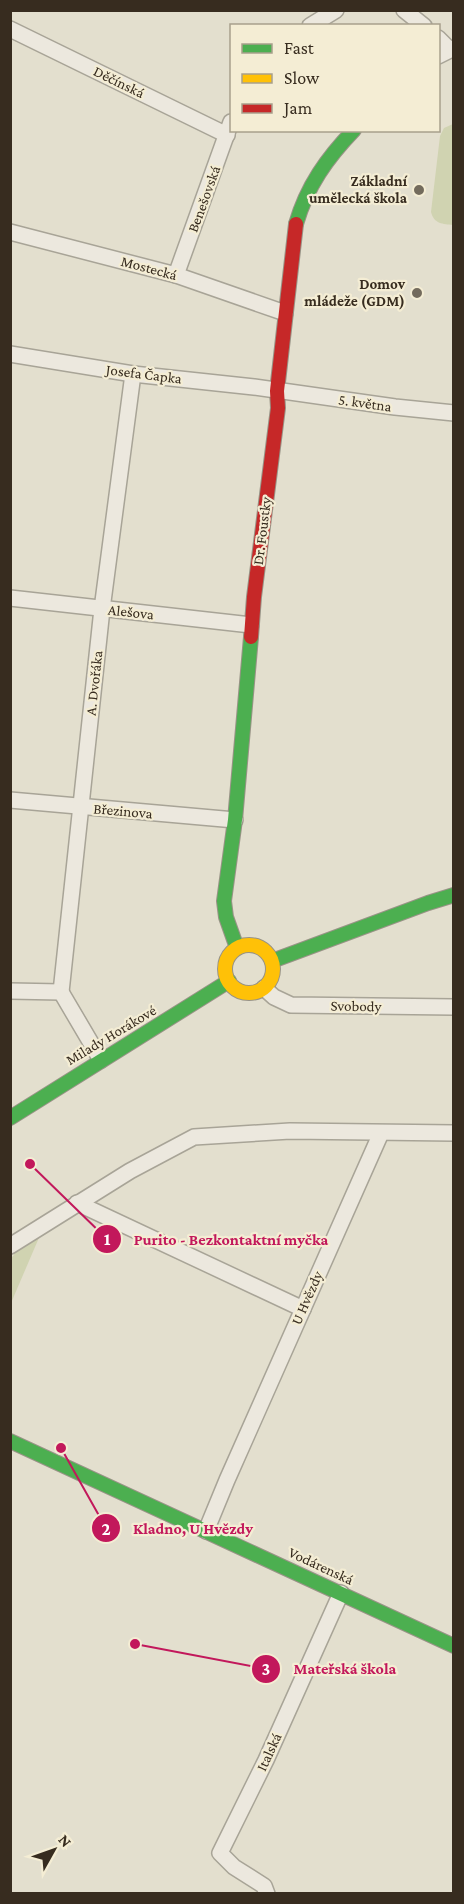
<svg xmlns="http://www.w3.org/2000/svg" width="464" height="1904" font-family="'Crimson Pro',serif">
	<rect width="100%" height="100%" fill="#e3dfce"/>
	<g fill="#d0d3b1">
		<path d="M453 124H454L453 225C443 224 434 224 431 212L440 136 444 128Z"/>
		<path d="M41 1233 11 1303V1258L14 1255 11 1249Z"/>
	</g>
	<g fill="none" stroke-linecap="round" stroke-linejoin="round">
		<defs>
			<g id="street">
				<path d="M404 10 424 26"/>
				<path d="M310 26 336 10"/>
				<path d="M10 29 227 135"/>
				<path d="M438 38 449 49"/>
				<path d="M438 56 454 48"/>
				<path d="M10 232 176 275 285 313"/>
				<path d="M176 275 231 122"/>
				<path d="M10 354 133 374 254 387 395 407 454 413"/>
				<path d="M10 598 251 625"/>
				<path d="M10 800 235 820"/>
				<path d="M264 988 274 997 291 1005 454 1007"/>
				<path d="M10 991 61 992"/>
				<path d="M61 992 102 609 133 374"/>
				<path d="M61 992 101 1060"/>
				<path d="M77 1203 303 1309"/>
				<path d="M10 1246 130 1171 194 1137 290 1131 454 1133"/>
				<path d="M206 1531 227 1480 381 1133"/>
				<path d="M267 1894 264 1886 234 1867 220 1853 266 1760 341 1593"/>
			</g>
			<g id="fast">
				<path d="M296 224C307 186 327 158 354 130"/>
				<path d="M237 948 226 917 224 901 235 820 251 637"/>
				<path d="M272 961 428 903 454 895"/>
				<path d="M10 1118 229 981"/>
				<path d="M10 1441 454 1646"/>
			</g>
			<circle id="slow" cx="249" cy="969" r="24"/>
			<path id="jam" d="M251 637 254 597 278 408 277 391 296 224"/>
		</defs>
		<use href="#street" stroke="#a8a497" stroke-width="18"/>
		<use href="#fast" stroke="#989386" stroke-width="16"/>
		<use href="#slow" stroke="#989386" stroke-width="16"/>
		<use href="#jam" stroke="#989386" stroke-width="16"/>
		<use href="#street" stroke="#ece8de" stroke-width="15"/>
		<use href="#fast" stroke="#4caf50" stroke-width="14"/>
		<use href="#slow" stroke="#ffc107" stroke-width="14"/>
		<use href="#jam" stroke="#c62828" stroke-width="14"/>
	</g>
	<g fill="#736b5c" stroke="#f4edd4" stroke-width="2">
		<circle cx="419" cy="190" r="6"/>
		<circle cx="417" cy="293" r="6"/>
	</g>
	<g text-anchor="middle" stroke-width="4.5" stroke-linejoin="round" paint-order="stroke">
		<g font-size="15" fill="#372c1f" stroke="#f4edd4">
			<text transform="translate(119 82) rotate(26)" y="5">Děčínská</text>
			<text transform="translate(204 199) rotate(-70)" y="5">Benešovská</text>
			<text transform="translate(149 268) rotate(15)" y="5">Mostecká</text>
			<text transform="translate(144 374) rotate(7)" y="5">Josefa Čapka</text>
			<text transform="translate(365 403) rotate(8)" y="5">5. května</text>
			<text transform="translate(262 531) rotate(-83)" y="5">Dr. Foustky</text>
			<text transform="translate(131 612) rotate(6)" y="5">Alešova</text>
			<text transform="translate(94 683) rotate(-84)" y="5">A. Dvořáka</text>
			<text transform="translate(123 811) rotate(5)" y="5">Březinova</text>
			<text transform="translate(356 1006) rotate(1)" y="5">Svobody</text>
			<text transform="translate(111 1035) rotate(-31)" y="5">Milady Horákové</text>
			<text transform="translate(307 1298) rotate(-66)" y="5">U Hvězdy</text>
			<text transform="translate(321 1566) rotate(25)" y="5">Vodárenská</text>
			<text transform="translate(269 1752) rotate(-65)" y="5">Italská</text>
		</g>
		<g font-size="15" font-weight="bold" fill="#372c1f" stroke="#f4edd4" text-anchor="end">
			<text x="407" y="186">Základní<tspan x="407" dy="17">umělecká škola</tspan></text>
			<text x="405" y="289">Domov<tspan x="405" dy="17">mládeže (GDM)</tspan></text>
		</g>
	</g>
	<path fill="none" stroke="#c2185b" stroke-width="2" d="M30 1164L107 1239M61 1448L106 1528M135 1644L266 1669"/>
	<g fill="#c2185b" stroke="#f4edd4" stroke-width="2">
		<circle cx="30" cy="1164" r="6"/>
		<circle cx="61" cy="1448" r="6"/>
		<circle cx="135" cy="1644" r="6"/>
		<circle cx="107" cy="1239" r="15"/>
		<circle cx="106" cy="1528" r="15"/>
		<circle cx="266" cy="1669" r="15"/>
	</g>
	<g font-size="18" text-anchor="middle" font-weight="bold" fill="#fff">
		<text x="107" y="1245">1</text>
		<text x="106" y="1535">2</text>
		<text x="266" y="1675">3</text>
	</g>
	<g font-size="16" text-anchor="middle" font-weight="bold" fill="#c2185b" stroke="#f4edd4" stroke-width="4.5" stroke-linejoin="round" paint-order="stroke">
		<text x="231" y="1245">Purito - Bezkontaktní myčka</text>
		<text x="193" y="1534">Kladno, U Hvězdy</text>
		<text x="345" y="1674">Mateřská škola</text>
	</g>
	<rect width="464" height="1904" fill="none" stroke="#372c1f" stroke-width="24"/>
	<rect x="230" y="24" width="210" height="108" fill="#f4edd4" stroke="#a8a08c" stroke-width="1.5"/>
	<rect x="242" y="44" width="30" height="9" fill="#4caf50" stroke="#a8a08c" stroke-width="1.5"/>
	<text x="284" y="54" font-size="18" fill="#372c1f">Fast</text>
	<rect x="242" y="74" width="30" height="9" fill="#ffc107" stroke="#a8a08c" stroke-width="1.5"/>
	<text x="284" y="84" font-size="18" fill="#372c1f">Slow</text>
	<rect x="242" y="104" width="30" height="9" fill="#c62828" stroke="#a8a08c" stroke-width="1.5"/>
	<text x="284" y="114" font-size="18" fill="#372c1f">Jam</text>
	<g transform="translate(54 1850) rotate(50)" stroke="#f4edd4" stroke-width="4.5" paint-order="stroke">
	<path d="M0-4.5L10 22L0 15L-10 22Z" fill="#372c1f"/>
	<text y="-9" font-size="16" font-weight="bold" text-anchor="middle" fill="#372c1f">N</text>
	</g>
</svg>
